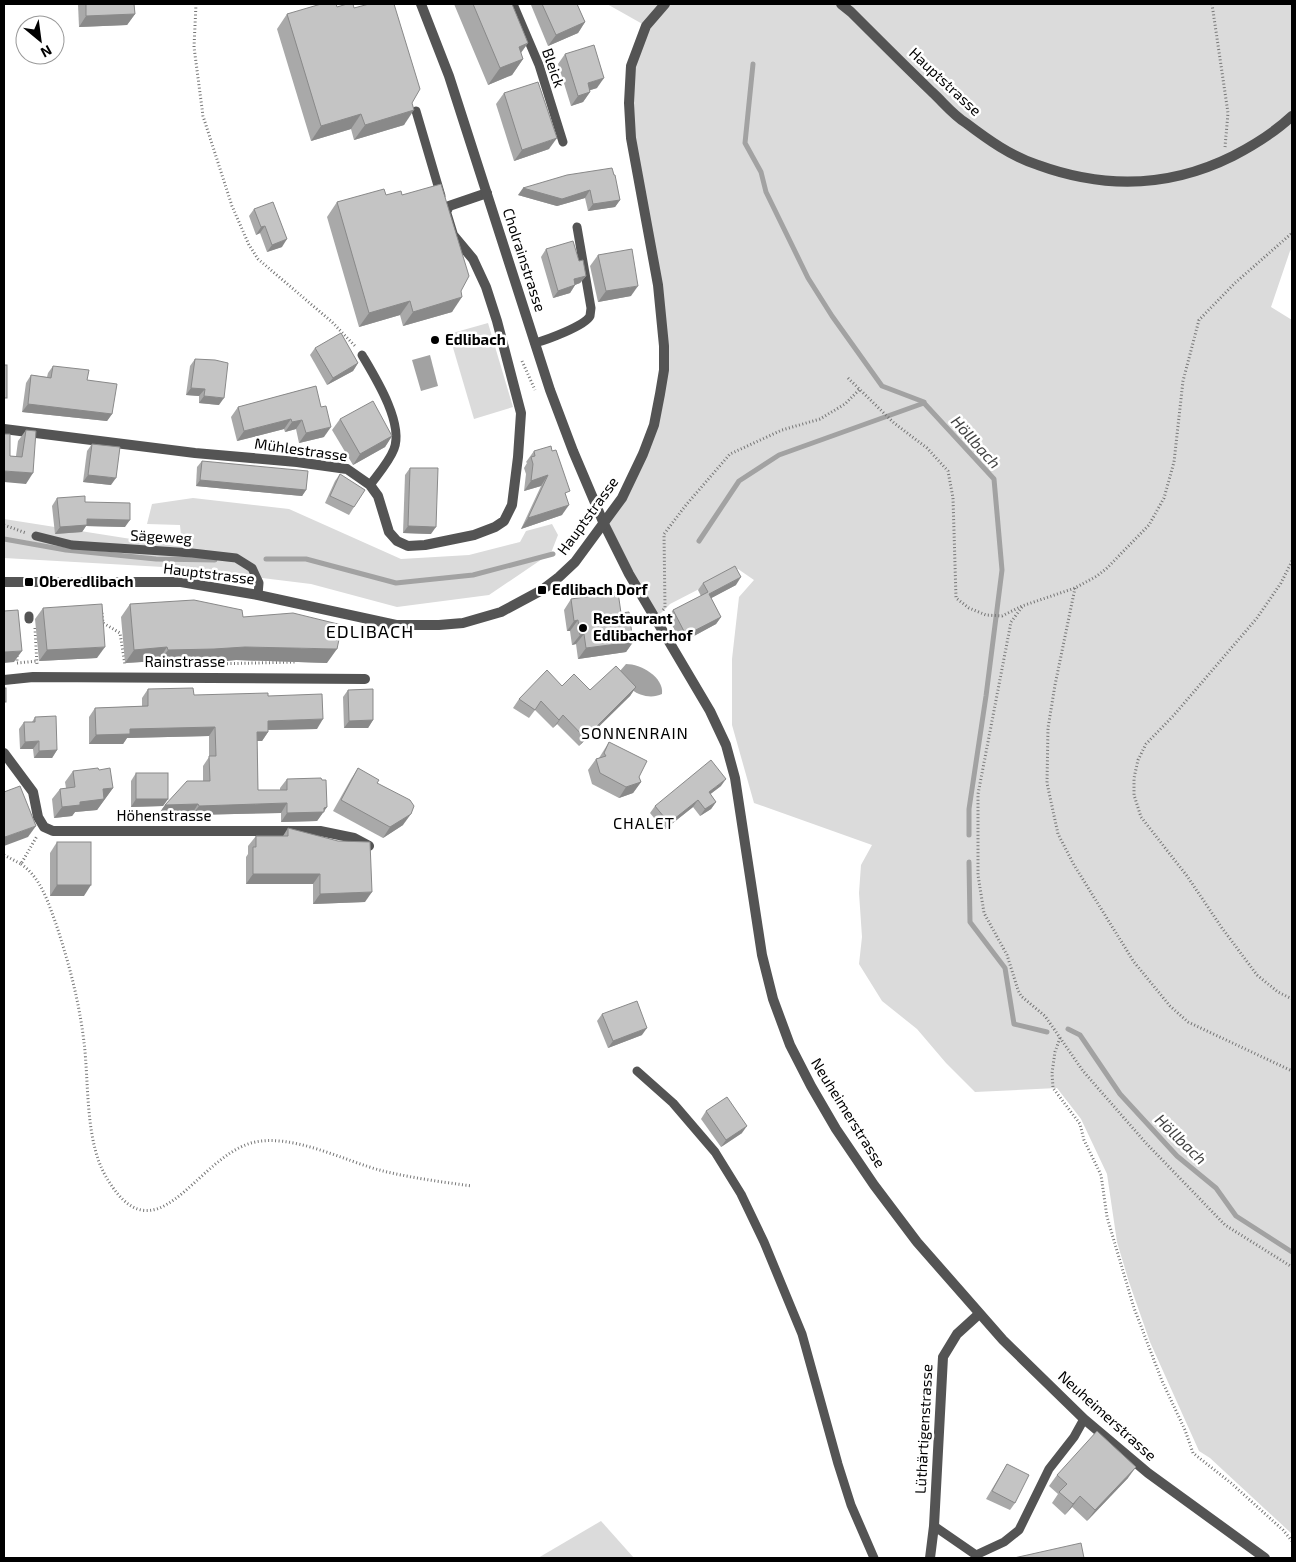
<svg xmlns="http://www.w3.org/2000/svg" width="1296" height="1562" font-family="'Exo 2',sans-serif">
	<rect width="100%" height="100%" fill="#fff"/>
	<g fill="#dbdbdb">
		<path d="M607 4H1292V248L1290 251 1271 307 1292 320V1534L1210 1458 1199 1451 1150 1342 1129 1282 1117 1242 1107 1174 1081 1119 1057 1088 975 1092 946 1063 917 1029 882 1001 859 964 862 937 859 893 861 865 872 845 754 803 732 725V659L739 597 754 580 738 569 670 604 655 619 604 524 654 425 664 346 631 138V66L646 26Z"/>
		<path d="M488 323 513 407 474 419 449 334Z"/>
		<path d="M193 498 289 509 401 559 469 555 520 542 526 531 552 524 558 535 551 553 489 595 397 607 311 584 181 568 4 558V519L182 547 180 525 147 524 152 504Z"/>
		<path d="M601 1521 634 1558H538Z"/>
	</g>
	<g fill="#a2a2a2">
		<path d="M430 355 438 386 421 391 412 360Z"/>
		<path d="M626 664C641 664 664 677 662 694 645 702 623 689 620 671Z"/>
	</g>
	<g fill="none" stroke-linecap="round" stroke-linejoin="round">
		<g stroke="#a2a2a2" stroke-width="5">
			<path d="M753 64 745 143 761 172 766 192 808 278 832 316 882 386 924 402"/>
			<path d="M4 539 66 550 156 559 215 560"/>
			<path d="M699 541 739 481 779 455 924 403 994 479 1002 570 986 696 969 809V835"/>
			<path d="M266 559H306L396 583 473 575 553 554"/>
			<path d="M969 862 970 922 1005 968 1014 1024 1047 1032"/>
			<path d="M1068 1029 1080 1035 1120 1094 1177 1156 1216 1188 1236 1216 1292 1252"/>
		</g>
		<g stroke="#767676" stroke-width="3" stroke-dasharray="1 2.5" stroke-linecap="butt">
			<path d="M196 4 194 47 203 116 232 206 249 245 258 259 332 322 355 346"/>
			<path d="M1212 4 1228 113 1225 147"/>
			<path d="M522 361 535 390"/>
			<path d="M848 378 894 423 927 448 948 471 953 498 956 598 969 608 986 615 1002 616 1022 606 1075 588 1097 576 1107 568 1149 525 1164 498 1174 462 1183 381 1199 320 1235 283 1292 233"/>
			<path d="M4 525 26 533"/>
			<path d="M1292 561 1281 583 1257 618 1174 715 1146 744 1138 760 1134 778V795L1141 817 1187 876 1222 928 1257 975 1278 992 1292 999"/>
			<path d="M1075 588 1055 685 1048 728 1047 783 1058 834 1074 865 1134 962 1170 1006 1188 1022 1292 1071"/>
			<path d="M1022 607 1011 622 978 794V875L984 913 1007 955 1018 990 1021 996 1045 1016 1083 1071 1145 1142 1225 1225 1292 1267"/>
			<path d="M663 610 665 608 664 534 686 505 730 454 782 430 820 419 845 404 860 389"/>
			<path d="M102 613 103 623 120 633 125 665"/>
			<path d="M35 628 37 665"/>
			<path d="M17 656V663L38 661"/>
			<path d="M213 664 296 662"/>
			<path d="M4 855 21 864 37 836"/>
			<path d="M21 864C41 878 48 902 56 924 69 963 79 1001 84 1042 89 1082 85 1139 105 1175 155 1264 194 1160 251 1143 291 1132 344 1161 383 1171 412 1178 442 1182 472 1186"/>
			<path d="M1060 1038 1055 1052 1052 1073 1053 1088 1080 1124 1084 1140 1101 1175 1107 1217 1134 1308 1162 1381 1185 1430 1193 1453 1231 1483 1283 1530 1292 1541"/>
		</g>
		<g stroke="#545454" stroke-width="9">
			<path d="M513 4 539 65 563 142"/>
			<path d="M416 111 441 196"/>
			<path d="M535 343C546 340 585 326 590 316 590 316 591 308 591 308L577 227"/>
			<path d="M362 355C375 377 404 423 394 449 389 462 378 474 370 485"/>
			<path d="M36 536 72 545 192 553 236 558 252 568 259 583 258 595"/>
			<path d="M29 616V619"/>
			<path d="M637 1071 673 1103 715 1152 741 1194 764 1242 802 1334 838 1464 851 1505 874 1558"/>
			<path d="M934 1526 976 1555 977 1558"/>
			<path d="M976 1555 1004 1542 1019 1530 1049 1469 1074 1437 1084 1419"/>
		</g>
		<g stroke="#545454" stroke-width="10">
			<path d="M4 429 195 453 297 462 347 469 370 485 378 496 389 532 397 541 408 546 425 545 474 535 495 527 504 521 512 505 518 457 521 413 497 321 486 287 473 259 453 235 446 212 449 206 487 193"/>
			<path d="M4 680 33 677 365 679"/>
			<path d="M4 753 33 792 38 817 44 827 53 831H320L354 838 369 846"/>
			<path d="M930 1558 934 1526 943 1357 957 1334 979 1314"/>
		</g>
		<g stroke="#545454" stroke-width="10">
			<path d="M421 4 449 76 550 390 573 451 604 524 629 574 710 711 726 745 735 778 762 955 773 999 790 1045 811 1086 836 1129 874 1185 917 1242 1003 1340 1084 1419 1148 1473 1265 1558"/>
			<path d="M841 4 851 12C878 39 905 66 932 92 943 102 953 115 966 123 987 139 1012 157 1038 165 1104 189 1169 188 1233 156 1254 145 1275 132 1292 116"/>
			<path d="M4 582H181L258 595 396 625H439L463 623 501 612 542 590 559 577 575 562 622 498 643 454 654 425 660 394 664 370V346L658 285 631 138 629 103 631 66 646 26 665 4"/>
		</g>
	</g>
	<g fill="#a9a9a9">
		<path d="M78 4H134L135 14 127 25 79 27Z"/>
		<path d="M454 4H512L528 43 521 53 523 59 512 75 488 85Z"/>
		<path d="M532 4H577L585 22 578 33 548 46 531 5Z"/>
		<path d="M337 7 354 8 412 103 404 125 354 140 351 129 311 141 277 29 287 14Z"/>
		<path d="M565 54 597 88 590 90V92L583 102 571 106 558 64Z"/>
		<path d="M504 93 549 149 514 161 496 104Z"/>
		<path d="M614 175 620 200 615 207 588 211 585 198 557 206 518 195Z"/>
		<path d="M386 195H402L461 291 452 312 403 326 400 315 359 327 327 217 337 202Z"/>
		<path d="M254 209 282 247 267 252 260 233 256 235 249 216Z"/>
		<path d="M546 249 579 261 586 276 580 283 575 285 570 293 553 298 541 257Z"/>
		<path d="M598 255 631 296 598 302 590 266Z"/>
		<path d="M315 348 358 363 353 371 327 385 310 355Z"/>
		<path d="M195 359 219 405 199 403V396L186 395 190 366Z"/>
		<path d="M53 366 87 380 112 414 107 421 22 412 26 383 31 375 47 377 48 373Z"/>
		<path d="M316 386 324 437 299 443 296 429 285 432 284 429 237 441 231 417 238 407Z"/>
		<path d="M340 419 392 436 385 447 353 465 332 430Z"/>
		<path d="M26 430V484L10 456H16L18 441Z"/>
		<path d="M92 444 111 485 83 482 87 451Z"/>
		<path d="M534 451 566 496 562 515 521 529 541 486 524 491 526 474 524 468 527 463 526 462Z"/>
		<path d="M202 461 306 490 302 496 196 486 197 467Z"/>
		<path d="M410 468 431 534 403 533 405 475Z"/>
		<path d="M340 474 354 507 349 515 325 503 335 481Z"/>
		<path d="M57 498 85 502 125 527 86 526 82 532 55 534 52 506Z"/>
		<path d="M703 583 736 585 711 598 721 617 716 624 681 643 668 617 673 610 701 596 698 590Z"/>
		<path d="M571 599 621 613 633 642 626 652 578 659 576 644 572 645 570 631H567L564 610Z"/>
		<path d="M130 604 243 617 327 663 236 660 205 663H158V661L125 663 121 617Z"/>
		<path d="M43 608 97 658 39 661 35 619Z"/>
		<path d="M562 686 590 690 636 687 630 696 579 746 557 724 553 728 535 710 529 718 513 708 519 699Z"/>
		<path d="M148 689 194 695 268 696 317 729 268 730V732L262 741H257L258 790H280V788L287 779 327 807 317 821 281 822V813L192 815V814L158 815 165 805 203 781V766L209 757V736L127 738 123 744H89V717L95 708 142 706V698Z"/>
		<path d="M348 690 373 720 368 728H344L343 697Z"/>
		<path d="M35 717 57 750 52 758H34L33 749H20L19 729 24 722H32Z"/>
		<path d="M609 742 639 777 641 782 633 793 619 798 592 784 588 770 596 759 599 758Z"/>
		<path d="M358 768 377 783 403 825 383 838 333 811 351 779Z"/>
		<path d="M73 771 113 788 97 810 75 812 72 816 54 818 52 799 60 789 66 788 65 782Z"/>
		<path d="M136 773 168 799 163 806 131 807V781Z"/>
		<path d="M721 786 710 794 716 802 711 809 700 816 693 807 664 830 650 813 655 806Z"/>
		<path d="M288 828 365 902 313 904V884H246V857L248 854V846L256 836H283Z"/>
		<path d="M57 842 84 896H50V853Z"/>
		<path d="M602 1014 642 1035 608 1048 597 1021Z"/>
		<path d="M706 1111 742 1133 721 1147 701 1119Z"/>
		<path d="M1007 1464 1015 1503 1010 1510 986 1499Z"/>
		<path d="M1057 1475 1128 1478 1087 1521 1072 1507 1065 1515 1052 1503 1058 1494 1049 1486Z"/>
	</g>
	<g fill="#898989">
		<path d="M135 14 127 25 79 27 86 16Z"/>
		<path d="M585 22 578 33 548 46 556 35Z"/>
		<path d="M528 43 516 59 519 47Z"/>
		<path d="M523 59 512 75 488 85 500 68Z"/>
		<path d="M604 78 597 88 581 93 588 83Z"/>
		<path d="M590 92 583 102 571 106 578 96Z"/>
		<path d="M414 110 404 125 354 140 365 125Z"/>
		<path d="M361 114 351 129 311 141 321 126Z"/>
		<path d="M557 138 549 149 514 161 522 150Z"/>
		<path d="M523 188 590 190 585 198 557 206 518 195Z"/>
		<path d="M620 200 615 207 588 211 593 204Z"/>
		<path d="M265 226 260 233 256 235 261 227Z"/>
		<path d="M287 239 282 247 267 252 272 245Z"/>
		<path d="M586 276 580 283 569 287 574 279Z"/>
		<path d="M575 285 570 293 553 298 558 291Z"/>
		<path d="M638 286 631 296 598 302 606 291Z"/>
		<path d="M462 297 452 312 403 326 413 312Z"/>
		<path d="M410 301 400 315 359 327 369 313Z"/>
		<path d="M358 363 353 371 327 385 333 378Z"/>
		<path d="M191 388 205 389 199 396 186 395Z"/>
		<path d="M204 396 224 398 219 405 199 403Z"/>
		<path d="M28 404 112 414 107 421 22 412Z"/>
		<path d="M291 419 284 429 237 441 244 431Z"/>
		<path d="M302 420 296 429 285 432 292 422Z"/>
		<path d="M331 427 324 437 299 443 306 433Z"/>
		<path d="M392 436 385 447 353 465 360 454Z"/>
		<path d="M4 471 33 473 26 484 4 482Z"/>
		<path d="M88 475 116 478 111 485 83 482Z"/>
		<path d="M548 475 541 486 524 491 531 481Z"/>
		<path d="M200 480 306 490 302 496 196 486Z"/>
		<path d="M569 505 562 515 521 529 528 518Z"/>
		<path d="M87 519 130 520 125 527 86 526 82 532 55 534 60 527Z"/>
		<path d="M408 526 436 527 431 534 403 533Z"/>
		<path d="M741 577 736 585 704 602 709 594Z"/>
		<path d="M721 617 716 624 681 643 686 635Z"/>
		<path d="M578 620 570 631H567L574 621Z"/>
		<path d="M584 634 576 644 572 645 580 635Z"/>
		<path d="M633 642 626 652 578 659 586 648Z"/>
		<path d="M105 647 97 658 39 661 47 650Z"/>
		<path d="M167 647 158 661 125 663 134 650Z"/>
		<path d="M245 647 337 649 327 663 236 660 205 663H158L168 650Z"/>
		<path d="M22 651 14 662 4 663V652Z"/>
		<path d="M636 687 630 696 579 746 585 738Z"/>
		<path d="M563 715 557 724 553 728 559 720Z"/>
		<path d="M323 719 317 729 262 730 268 721Z"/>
		<path d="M373 720 368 728H344L349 721Z"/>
		<path d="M215 727 209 736 127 738 123 744H89L96 735 130 729Z"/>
		<path d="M257 732H268L262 741H250Z"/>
		<path d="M39 741 33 749H20L25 742Z"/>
		<path d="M57 750 52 758H34L39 751Z"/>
		<path d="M726 779 721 786 704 799 709 792Z"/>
		<path d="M641 782 633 793 619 798 626 787Z"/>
		<path d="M113 788 97 810 75 812 72 816 54 818 62 807 80 802 103 789Z"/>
		<path d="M136 799H168L163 806 131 807Z"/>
		<path d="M698 800 693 807 664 830 669 823Z"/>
		<path d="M716 802 711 809 700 816 705 809Z"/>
		<path d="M287 803 281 813 192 815 199 806Z"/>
		<path d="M198 804 192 814 158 815 165 805Z"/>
		<path d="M327 807 317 821 281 822 287 813Z"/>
		<path d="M411 814 403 825 383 838 390 827Z"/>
		<path d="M36 826 28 837 4 846V839L5 837Z"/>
		<path d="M253 874H320L313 884H246Z"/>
		<path d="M57 885H91L84 896H50Z"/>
		<path d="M372 892 365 902 313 904 320 894Z"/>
		<path d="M647 1028 642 1035 608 1048 613 1041Z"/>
		<path d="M747 1126 742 1133 721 1147 726 1140Z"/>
		<path d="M1136 1467 1128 1478 1087 1521 1095 1510Z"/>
		<path d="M1080 1496 1072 1507 1065 1515 1073 1504Z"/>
	</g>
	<g fill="#c4c4c4" stroke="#898989">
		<path d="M86 4H134L135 14 86 16Z"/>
		<path d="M321 4H336L337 7 347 4H353L354 8 369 4H394L420 89 412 103 414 110 365 125 361 114 321 126 287 14Z"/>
		<path d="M473 4H512L528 43 519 47 523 59 500 68Z"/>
		<path d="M542 4H577L585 22 556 35Z"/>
		<path d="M594 45 604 78 588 83 590 92 578 96 565 54Z"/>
		<path d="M538 82 557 138 522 150 504 93Z"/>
		<path d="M612 168 614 175H615L620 200 593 204 590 190 562 199 523 188 567 175Z"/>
		<path d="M441 184 469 276 461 291 462 297 413 312 410 301 369 313 337 202 384 189 386 195 401 191 402 195Z"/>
		<path d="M273 202 287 239 272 245 265 226 261 227 254 209Z"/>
		<path d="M573 241 579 261 583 260 586 276 574 279 575 285 558 291 546 249Z"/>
		<path d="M632 249 638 286 606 291 598 255Z"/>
		<path d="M341 333 358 363 333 378 315 348Z"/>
		<path d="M195 359 215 360 228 363 224 398 204 396 205 389 191 388Z"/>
		<rect x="4" y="365" width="3" height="33"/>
		<path d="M53 366 89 370 87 380 117 384 112 414 28 404 31 375 51 378Z"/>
		<path d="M316 386 321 407 326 406 331 427 306 433 302 420 292 422 291 419 244 431 238 407Z"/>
		<path d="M373 401 392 436 360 454 340 419Z"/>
		<path d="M26 430 36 431 33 473 4 471V434H10V456L22 457Z"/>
		<path d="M92 444 120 447 116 478 88 475Z"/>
		<path d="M551 446 552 451 556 450 570 491 565 493 569 505 528 518 548 475 531 481 533 464 531 457 535 456 534 451Z"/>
		<path d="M202 461 308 471 306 490 200 480Z"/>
		<path d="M410 468H438L436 527 408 526Z"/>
		<path d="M340 474 365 490 354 507 330 496Z"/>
		<path d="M85 496V502L130 503V520L87 519V525L60 527 57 498Z"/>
		<path d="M735 566 741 577 709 594 721 617 686 635 673 610 708 592 703 583Z"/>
		<path d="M618 592 621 613 629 612 633 642 586 648 584 634 580 635 578 620 574 621 571 599Z"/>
		<path d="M194 600 242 610 243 617 293 613 342 625 337 649 245 647 214 649 168 650 167 647 134 650 130 604Z"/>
		<path d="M102 604 105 647 47 650 43 608Z"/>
		<path d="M18 610 22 651 4 652V611Z"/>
		<path d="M616 666 636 687 585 738 563 715 559 720 541 701 535 710 519 699 547 670 562 686 574 674 590 690Z"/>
		<rect x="4" y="688" width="2" height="14"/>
		<path d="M193 688 194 695 268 693V696L322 694 323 719 268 721V732H257L258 790H287V779L321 778 322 780H326L327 807 324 808V812L287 813V803L199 806 198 804 165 805 187 781H210L209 756H216L215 727 130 729V734L96 735 95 708 148 706V689Z"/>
		<path d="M373 689V720L349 721 348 690Z"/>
		<path d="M56 716 57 750 39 751V741L25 742 24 722H35V717Z"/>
		<path d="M609 742 647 761 639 777 641 782 626 787 600 773 596 759 606 756 604 753Z"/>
		<path d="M711 760 726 779 709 792 716 802 705 809 698 800 669 823 655 806Z"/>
		<path d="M98 768 99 770 110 768 113 788 103 789 104 799 80 802V805L62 807 60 789 75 787 73 771Z"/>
		<path d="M358 768 379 780 377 783 410 800 414 806 411 814 390 827 341 800Z"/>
		<rect x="136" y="773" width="32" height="26"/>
		<path d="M20 786 36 826 5 837 4 834V792Z"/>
		<path d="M288 828 338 841 370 842 372 892 320 894V874H253V847H256V836H288Z"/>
		<rect x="57" y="842" width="34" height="43"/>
		<path d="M637 1001 647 1028 613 1041 602 1014Z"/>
		<path d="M727 1097 747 1126 726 1140 706 1111Z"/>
		<path d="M1097 1431 1136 1467 1095 1510 1080 1496 1073 1504 1059 1492 1067 1484 1057 1475Z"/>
		<path d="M1007 1464 1029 1475 1015 1503 992 1491Z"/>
		<path d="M1081 1543 1084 1558H1014Z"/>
	</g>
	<g fill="#000" stroke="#fff" stroke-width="2">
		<circle cx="435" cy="340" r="5"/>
		<rect x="24" y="577" width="10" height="10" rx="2.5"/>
		<rect x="537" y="585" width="10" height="10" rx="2.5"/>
		<circle cx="583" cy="628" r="5"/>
	</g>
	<g text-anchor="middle" stroke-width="5" stroke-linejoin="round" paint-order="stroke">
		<g font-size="15" fill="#000" stroke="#fff">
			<text transform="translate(553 68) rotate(71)" y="5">Bleick</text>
			<text transform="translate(945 82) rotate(43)" y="5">Hauptstrasse</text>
			<text transform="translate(524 260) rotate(72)" y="5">Cholrainstrasse</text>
			<text transform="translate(301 450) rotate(8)" y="5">Mühlestrasse</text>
			<text transform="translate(588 516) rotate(-54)" y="5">Hauptstrasse</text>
			<text transform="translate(161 537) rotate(3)" y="5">Sägeweg</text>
			<text transform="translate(209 574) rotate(7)" y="5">Hauptstrasse</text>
			<text x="185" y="667">Rainstrasse</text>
			<text x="164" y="821">Höhenstrasse</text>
			<text transform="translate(848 1113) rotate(58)" y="5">Neuheimerstrasse</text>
			<text transform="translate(1107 1416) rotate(42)" y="5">Neuheimerstrasse</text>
			<text transform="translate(924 1429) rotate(-87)" y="5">Lüthärtigenstrasse</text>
		</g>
		<g font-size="15" font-weight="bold" fill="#000" stroke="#fff" text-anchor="start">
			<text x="445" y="345">Edlibach</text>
			<text x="39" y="587">Oberedlibach</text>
			<text x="552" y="595">Edlibach Dorf</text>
			<text x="593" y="624">Restaurant<tspan x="593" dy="17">Edlibacherhof</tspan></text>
		</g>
		<g font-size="16" font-style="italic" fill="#434343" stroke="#fff">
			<text transform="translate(976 442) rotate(48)" y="6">Höllbach</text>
			<text transform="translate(1181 1139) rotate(44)" y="6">Höllbach</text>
		</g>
		<g font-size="16" letter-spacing="1" fill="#000" stroke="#fff">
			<text x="635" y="739">SONNENRAIN</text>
			<text x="644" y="829">CHALET</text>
		</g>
		<g font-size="18" letter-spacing="1" fill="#000" stroke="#fff">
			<text x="370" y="638">EDLIBACH</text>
		</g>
	</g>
	<rect width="1296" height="1562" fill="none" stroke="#000000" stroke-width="10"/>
	<g transform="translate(40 40) rotate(151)"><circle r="24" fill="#ffffff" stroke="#999999"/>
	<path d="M0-4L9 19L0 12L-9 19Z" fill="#000000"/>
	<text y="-8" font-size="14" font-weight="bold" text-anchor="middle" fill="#000000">N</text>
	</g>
</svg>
